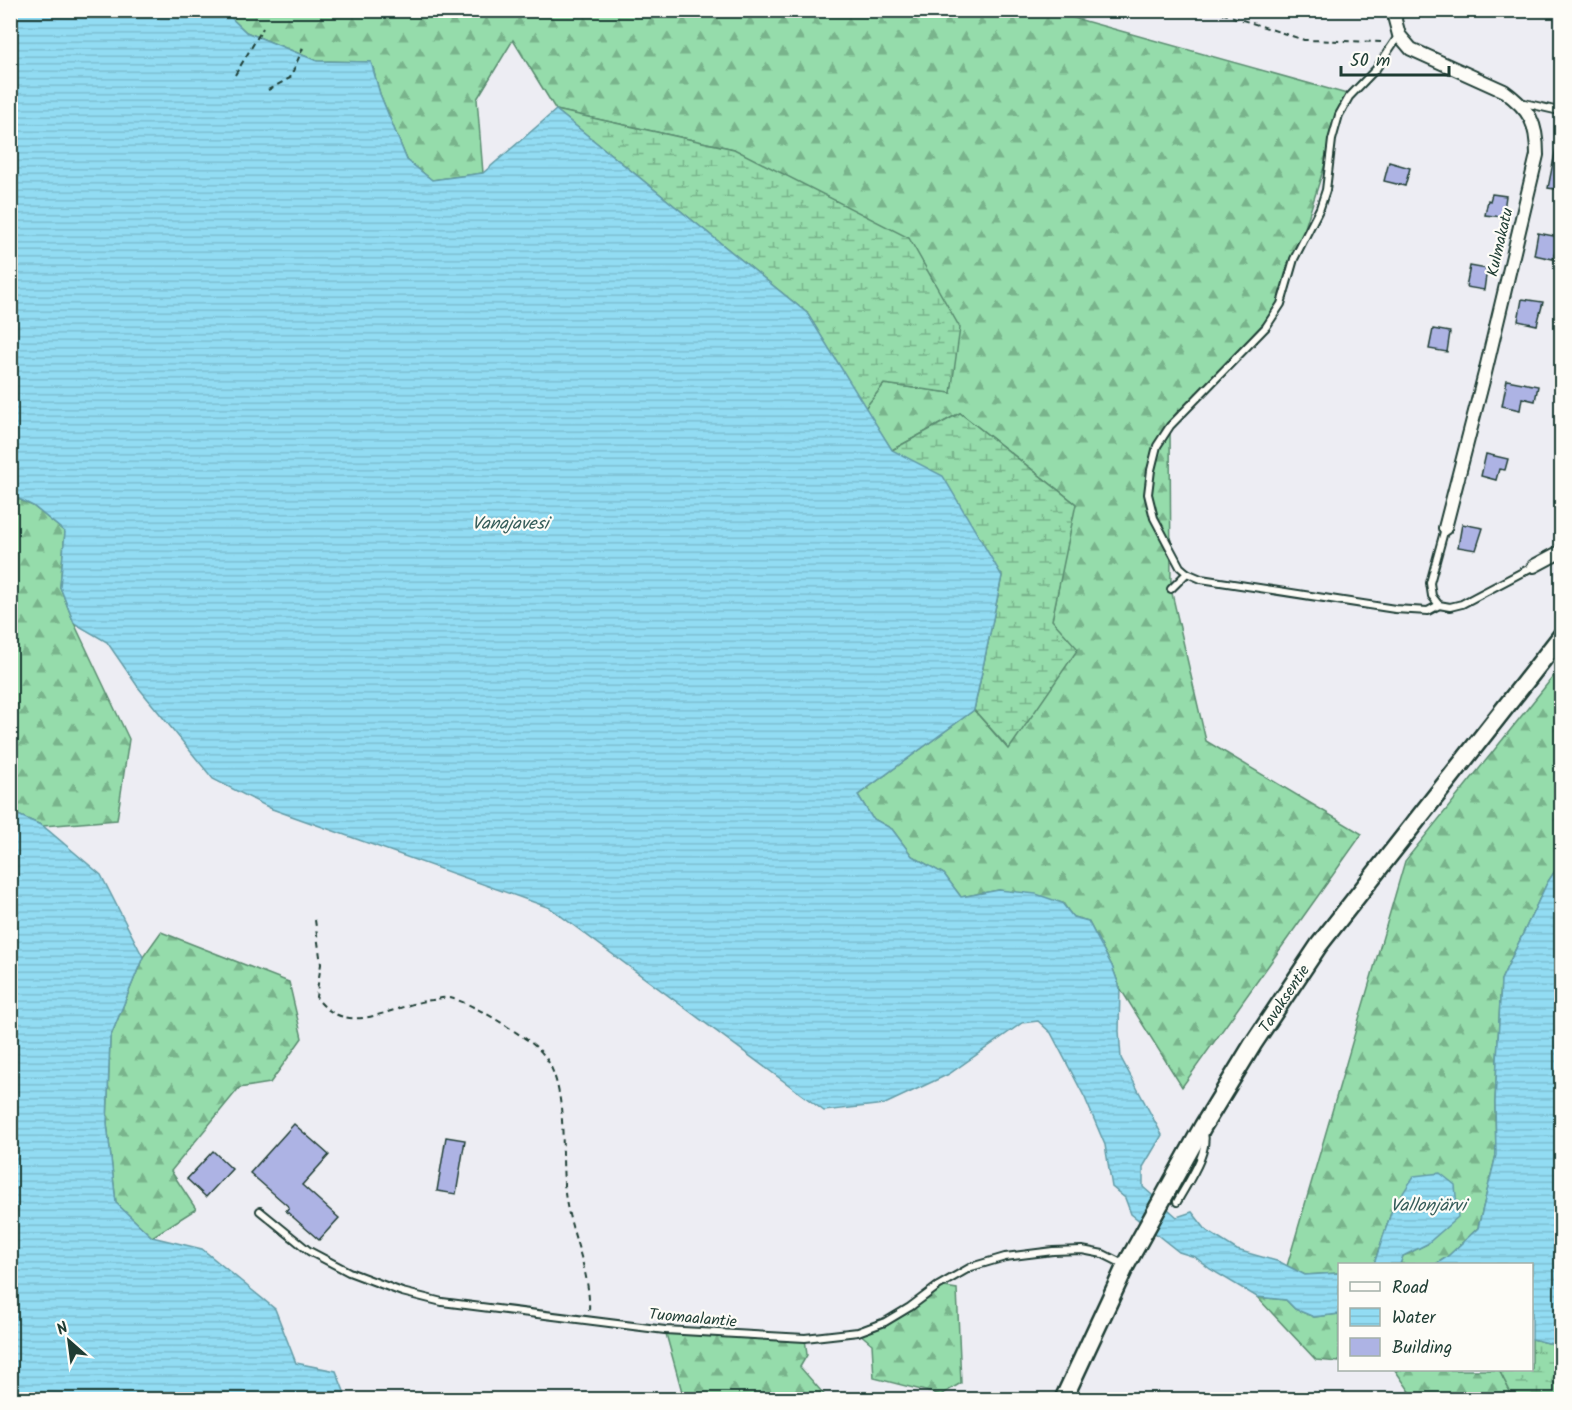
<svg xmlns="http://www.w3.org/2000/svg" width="1572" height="1410" font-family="Kalam,sans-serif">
	<defs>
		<pattern id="forest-firs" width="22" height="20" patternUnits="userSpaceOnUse" patternTransform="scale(1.5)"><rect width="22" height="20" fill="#95dcab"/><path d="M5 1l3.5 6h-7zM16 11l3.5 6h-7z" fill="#79b48c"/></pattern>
		<pattern id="wetland-marsh" width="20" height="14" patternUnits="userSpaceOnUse" patternTransform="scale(1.5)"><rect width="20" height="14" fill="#95dcab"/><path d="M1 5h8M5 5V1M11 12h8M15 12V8" fill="none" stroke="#79b48c"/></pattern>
		<pattern id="water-rules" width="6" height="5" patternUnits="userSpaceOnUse" patternTransform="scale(1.5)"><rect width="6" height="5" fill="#92dcf3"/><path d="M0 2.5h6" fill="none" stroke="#7dbed1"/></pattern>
	</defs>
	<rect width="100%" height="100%" fill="#ededf3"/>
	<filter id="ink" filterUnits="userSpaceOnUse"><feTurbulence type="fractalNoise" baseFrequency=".0167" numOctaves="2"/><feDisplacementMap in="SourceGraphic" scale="12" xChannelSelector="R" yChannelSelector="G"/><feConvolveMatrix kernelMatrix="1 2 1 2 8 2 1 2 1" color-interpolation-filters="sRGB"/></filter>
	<g filter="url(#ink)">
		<g fill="url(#forest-firs)" stroke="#5a8c70" stroke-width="1.5">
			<path d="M224 11H1049L1347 94 1281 304 1170 426 1171 589 1206 741 1362 834 1182 1087 1120 988 1112 966 1088 921 1073 917 1062 903 999 890 961 897 944 874 912 856 892 829 872 818 858 795 974 710 1008 749 1052 620 1075 503 960 413 892 450 865 408 884 384 951 393 734 149 556 110 513 40 477 99 483 173 432 180 407 160 380 94 371 62 317 61 246 32Z"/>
			<path d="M10 495 33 506 65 532 60 587 74 623 129 739 117 820 43 826 11 812 10 617 15 614V593L10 588Z"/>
			<path d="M1561 667V862L1547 883 1501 980 1495 1102 1496 1155 1478 1228 1447 1257 1436 1264H1400L1403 1256 1427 1244 1392 1210 1374 1264H1340L1339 1273 1305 1275 1287 1266 1405 861Z"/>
			<path d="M161 932 289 982 302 1038 270 1083 239 1088 171 1171 196 1209 152 1237 116 1203 107 1123 110 1038 143 957Z"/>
			<path d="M938 1286 957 1289 961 1383 941 1395 874 1378 872 1344 858 1332 885 1322Z"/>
			<path d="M1257 1297 1286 1300 1295 1309 1314 1317 1339 1314V1362L1316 1360Z"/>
			<path d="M665 1330 805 1338 807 1355 800 1367 828 1399H684Z"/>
			<path d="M1395 1370H1499L1514 1399H1415Z"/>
		</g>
		<g fill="url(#wetland-marsh)" stroke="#5a8c70" stroke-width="1.5">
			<path d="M556 110 734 149 909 238 960 328 951 393 884 384 865 408 807 313Z"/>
			<path d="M960 413 1076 504 1052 620 1078 649 1009 749 974 710 1002 576 892 450Z"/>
			<path d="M1532 1339 1561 1346V1399H1514L1499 1370H1532Z"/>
		</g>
		<g fill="url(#water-rules)" stroke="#649ca7" stroke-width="1.5">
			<path d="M10 11H224L246 32 317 61 371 62 380 94 407 160 432 180 483 173 556 110 807 313 892 450 943 476 1002 576 974 710 858 795 872 818 892 829 912 856 944 874 961 897 999 890 1036 894 1062 903 1073 917 1088 921 1112 966 1120 988 1119 1031 1121 1058 1162 1135 1143 1167V1187L1177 1217 1192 1212 1207 1231 1237 1250 1280 1262 1305 1275 1339 1273V1314L1314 1317 1295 1309 1286 1300 1257 1297 1210 1269 1195 1257 1179 1252 1131 1214 1125 1198 1112 1187 1105 1145 1085 1098 1051 1033 1038 1021 1022 1023 949 1074 885 1104 824 1111 550 908 272 809 213 779 138 687 107 642 74 623 60 587 65 532 33 506 11 495Z"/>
			<path d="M11 812 43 826 101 875 143 957 110 1038 107 1123 116 1203 152 1237 202 1249 275 1309 296 1363 336 1371 347 1399H11Z"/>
			<path d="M1561 862V1346L1532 1339V1264H1436L1447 1257 1478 1228 1496 1155 1495 1102 1501 980 1547 883Z"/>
			<path d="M1440 1173 1455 1185 1458 1217 1427 1244 1403 1256 1400 1264H1374L1392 1210 1414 1176Z"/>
		</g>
		<g fill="#adb3e4" stroke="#1f3d34" stroke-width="1.5">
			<path d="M1556 148H1562V190L1548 188Z"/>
			<path d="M1389 162 1410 168 1405 186 1384 181Z"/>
			<path d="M1492 194 1506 196 1503 217 1485 215 1488 200 1490 201Z"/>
			<path d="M1538 233 1559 237 1553 259 1534 255Z"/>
			<path d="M1470 266 1487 269 1484 290 1466 287Z"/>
			<path d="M1522 299 1543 302 1537 325 1518 321Z"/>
			<path d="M1433 329 1450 332 1447 352 1429 349Z"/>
			<path d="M1507 380 1538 386 1535 401 1522 398 1520 410 1502 406Z"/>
			<path d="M1486 454 1508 459 1505 470 1499 469 1496 480 1481 476Z"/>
			<path d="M1462 524 1483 528 1476 550 1458 547Z"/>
			<path d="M294 1124 329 1155 302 1185 339 1218 319 1240 286 1211 289 1207 250 1173Z"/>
			<path d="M446 1137 465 1140 456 1194 437 1191Z"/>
			<path d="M213 1151 232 1169 206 1197 187 1179Z"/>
		</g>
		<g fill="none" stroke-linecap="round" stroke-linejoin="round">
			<defs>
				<g id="service">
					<path d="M1399 35 1376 69 1349 97 1339 115 1332 140 1326 190 1320 208 1294 259 1281 304 1266 327 1170 426 1157 446 1151 470 1148 494 1154 518 1180 567 1187 573 1201 579 1395 609 1428 611 1439 605"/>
					<path d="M1520 102 1559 111"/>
					<path d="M1445 528 1430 583 1432 596 1439 605 1450 607 1462 604 1534 566"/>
					<path d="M1171 589 1187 573"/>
					<path d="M1177 1202C1187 1183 1209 1154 1204 1132"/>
					<path d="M260 1211 309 1251 349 1272 402 1292 442 1302 665 1330 805 1338 858 1332 885 1322 910 1307 938 1286 971 1267 1005 1257 1053 1251 1082 1250 1103 1254 1125 1265"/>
				</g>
				<g id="minor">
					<path d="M1396 10 1395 20 1399 35 1411 49 1504 91C1530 110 1537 123 1537 155L1485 373 1445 528"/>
					<path d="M1534 566 1562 551"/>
				</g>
				<g id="secondary">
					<path id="s1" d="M1063 1400 1126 1265 1203 1126 1253 1044 1319 945 1562 635"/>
				</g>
			</defs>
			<use href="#service" stroke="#1f3d34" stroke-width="10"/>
			<use href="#minor" stroke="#1f3d34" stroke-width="16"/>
			<use href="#secondary" stroke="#1f3d34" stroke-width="21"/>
			<g stroke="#1f3d34" stroke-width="2" stroke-dasharray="6 4.5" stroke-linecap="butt">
				<path d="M1212 10 1304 40 1381 42"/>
				<path d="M235 75 263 28"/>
				<path d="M268 90 290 78 303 48"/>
				<path d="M315 920 321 964 316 997C348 1041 393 1004 432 1000 438 999 445 997 450 998 468 1002 496 1019 511 1029 526 1039 542 1048 550 1065 569 1104 559 1158 566 1200 572 1237 591 1273 589 1311"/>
			</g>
			<use href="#service" stroke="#fdfcf7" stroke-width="6"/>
			<use href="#minor" stroke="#fdfcf7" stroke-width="12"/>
			<use href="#secondary" stroke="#fdfcf7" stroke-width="16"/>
		</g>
	</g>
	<g text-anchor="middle" stroke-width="4.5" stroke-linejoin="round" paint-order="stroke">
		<g font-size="16" fill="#1f3d34" stroke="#fdfcf7">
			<text transform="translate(1499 242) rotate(-77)" y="6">Kulmakatu</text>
			<text dy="6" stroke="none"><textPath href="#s1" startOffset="459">Tavaksentie</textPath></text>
			<text transform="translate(693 1317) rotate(5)" y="6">Tuomaalantie</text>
		</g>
		<g font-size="18" font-style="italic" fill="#365d5a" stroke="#fdfcf7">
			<text x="510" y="529">Vanajavesi</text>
			<text x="1428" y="1211">Vallonjärvi</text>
		</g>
	</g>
	<rect width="1572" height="1410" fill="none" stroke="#fdfcf7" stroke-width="36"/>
	<rect x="18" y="18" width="1536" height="1374" fill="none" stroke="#1f3d34" stroke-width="2" filter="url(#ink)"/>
	<rect x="1338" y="1263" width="195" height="108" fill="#fdfcf7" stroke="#a4b0a9" stroke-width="1.5"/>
	<rect x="1350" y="1282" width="30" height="9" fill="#fdfcf7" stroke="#a4b0a9" stroke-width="1.5"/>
	<text x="1392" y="1293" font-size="18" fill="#1f3d34">Road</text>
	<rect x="1350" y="1308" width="30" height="18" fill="url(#water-rules)" stroke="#a4b0a9" stroke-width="1.5"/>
	<text x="1392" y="1323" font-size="18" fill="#1f3d34">Water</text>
	<rect x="1350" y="1338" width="30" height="18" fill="#adb3e4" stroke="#a4b0a9" stroke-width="1.5"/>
	<text x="1392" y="1353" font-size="18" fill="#1f3d34">Building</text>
	<g transform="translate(69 1341) rotate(332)" stroke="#fdfcf7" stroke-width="4.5" paint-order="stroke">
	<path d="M0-4.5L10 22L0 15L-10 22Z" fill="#1f3d34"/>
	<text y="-9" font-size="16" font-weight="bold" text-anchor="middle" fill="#1f3d34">N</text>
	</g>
	<path d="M1341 66v9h108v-9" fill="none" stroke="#1f3d34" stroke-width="3"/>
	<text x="1350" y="66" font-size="18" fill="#1f3d34" stroke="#fdfcf7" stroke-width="4.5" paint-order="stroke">50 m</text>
</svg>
